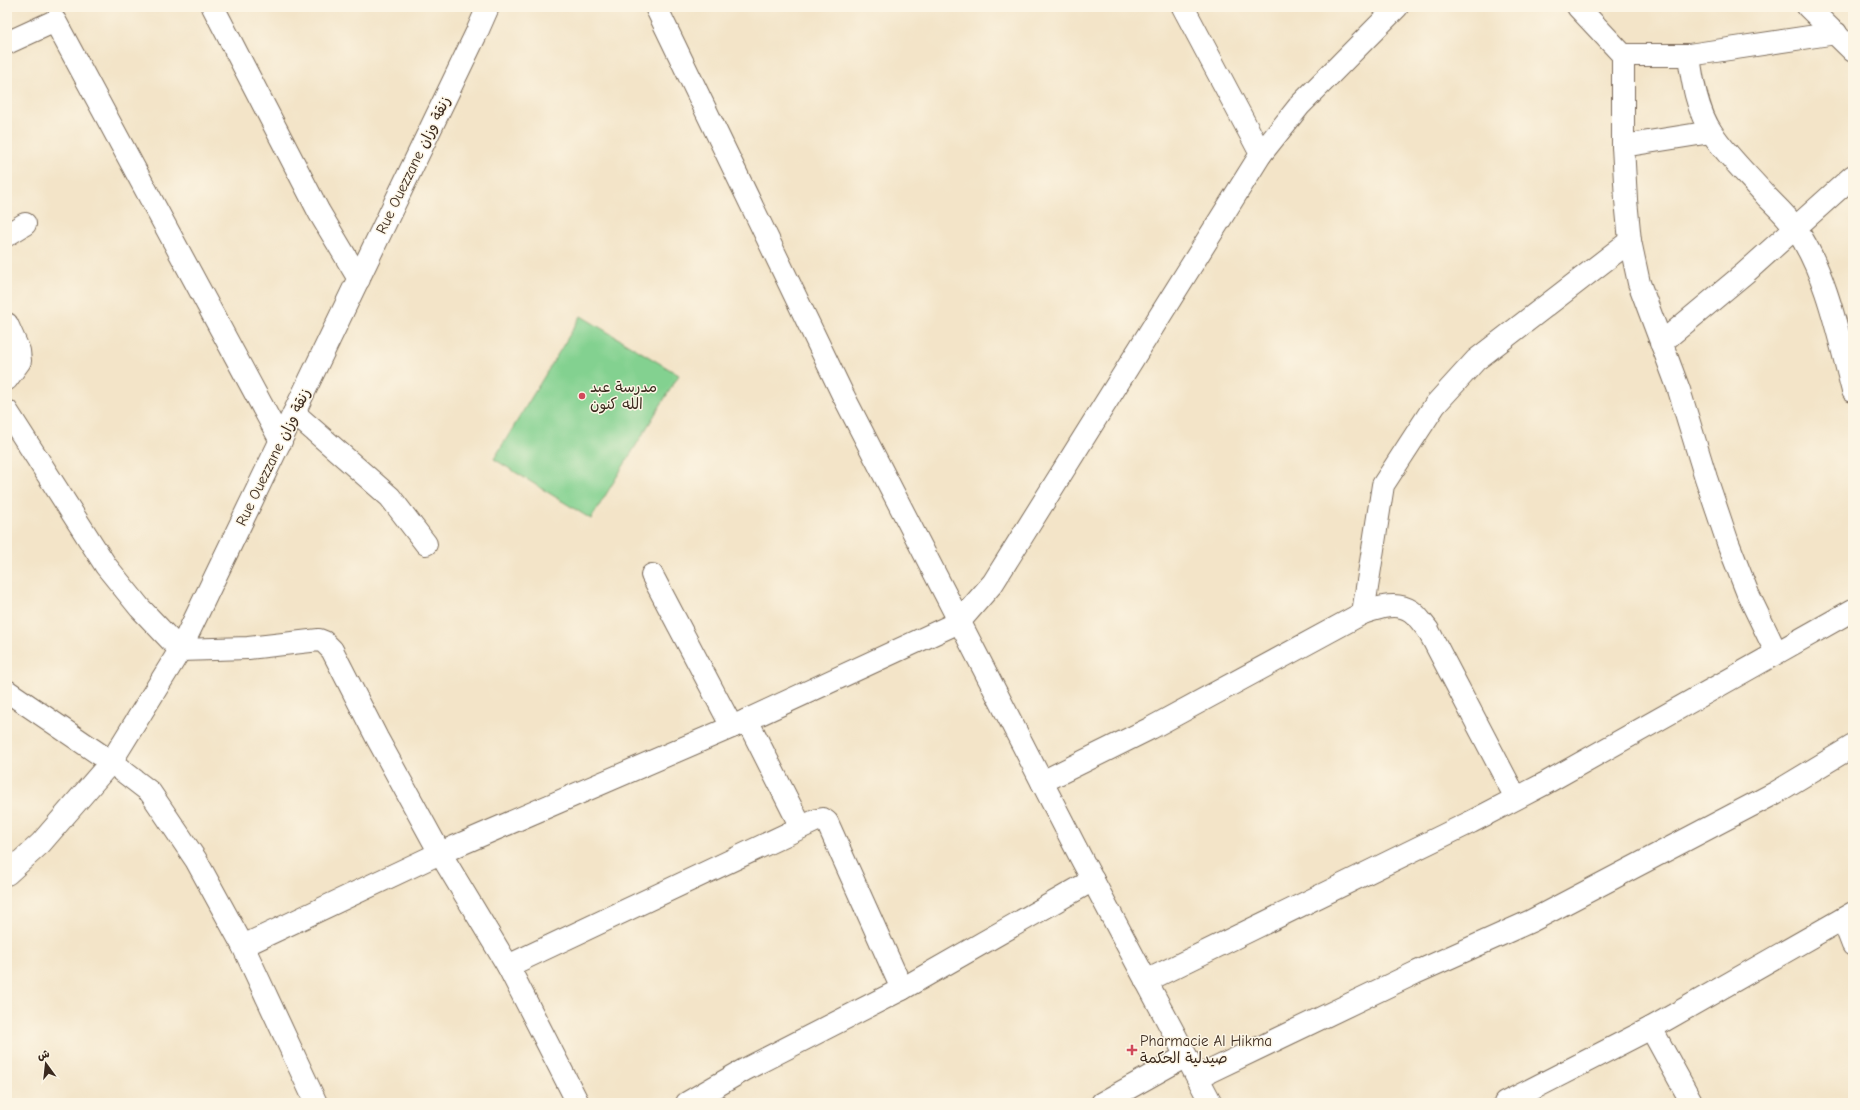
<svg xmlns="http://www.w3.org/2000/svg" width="1860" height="1110" font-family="'Comic Neue','Playpen Sans Arabic',sans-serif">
	<rect width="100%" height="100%" fill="#fcf5e5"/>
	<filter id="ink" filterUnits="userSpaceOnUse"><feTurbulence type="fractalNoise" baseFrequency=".025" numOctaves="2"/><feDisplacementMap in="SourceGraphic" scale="8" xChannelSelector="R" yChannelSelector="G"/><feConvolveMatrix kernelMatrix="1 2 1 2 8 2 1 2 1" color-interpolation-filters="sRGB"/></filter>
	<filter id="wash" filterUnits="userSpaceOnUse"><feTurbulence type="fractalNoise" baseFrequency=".012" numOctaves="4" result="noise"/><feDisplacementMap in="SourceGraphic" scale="16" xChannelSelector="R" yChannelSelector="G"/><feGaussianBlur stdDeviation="0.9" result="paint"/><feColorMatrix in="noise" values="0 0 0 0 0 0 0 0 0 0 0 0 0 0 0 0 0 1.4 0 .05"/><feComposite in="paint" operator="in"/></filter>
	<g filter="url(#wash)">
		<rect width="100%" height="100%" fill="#f3e4c8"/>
		<path fill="#83d190" stroke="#5f7e57" d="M581 316 679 375 591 519 494 459Z"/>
	</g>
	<g filter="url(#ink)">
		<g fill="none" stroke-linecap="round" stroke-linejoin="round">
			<defs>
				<g id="street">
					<path d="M213 7 319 212 359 279"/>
					<path d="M1578 7 1623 55"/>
					<path d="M1689 55C1692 80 1697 111 1712 133 1727 156 1749 176 1767 197 1777 207 1788 217 1796 229 1827 274 1839 339 1853 391"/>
					<path d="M1623 146 1711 132"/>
					<path d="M1261 154 1300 105 1397 7"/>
					<path d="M7 235 25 224"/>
					<path d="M7 324 19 351 20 361 7 379"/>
					<path d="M1661 343 1745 273 1853 176"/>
					<path d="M7 411 106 566 140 608 180 650 248 648 319 640 324 642 332 650 377 738 440 853 508 966 578 1103"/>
					<path d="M294 413 390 497 426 544"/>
					<path d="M652 575 732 727"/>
					<path d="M1363 613 1383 485 1435 405 1476 360 1630 241"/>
					<path d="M1776 652 1748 594 1728 543 1706 478 1679 390 1639 283 1630 241 1626 200 1623 146V55H1689L1836 33"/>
					<path d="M7 691 111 762"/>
					<path d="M747 720 801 827"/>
					<path d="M1042 782 1151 728 1363 613C1378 608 1396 601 1411 611 1417 615 1423 624 1428 630L1516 798"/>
					<path d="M1843 919 1853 945"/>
					<path d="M508 966 817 820 823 819 827 822 902 989"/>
					<path d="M1146 981 1471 822 1544 784 1853 610"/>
					<path d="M1198 1077 1415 973 1531 921 1775 793 1853 746"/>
					<path d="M687 1103 744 1070 902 989 1093 880"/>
					<path d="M1102 1103 1186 1056"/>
				</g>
				<g id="secondary">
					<path d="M656 7 842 393 1080 856 1211 1103"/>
					<path d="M1808 7 1853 51"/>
					<path d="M7 43 55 21 281 441"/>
					<path d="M111 762 150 792 196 860 243 946 316 1103"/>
					<path d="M7 874 41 843 111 762 180 650 477 32 488 7"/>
					<path d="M243 946 440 853 732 727 959 622 993 583 1261 154 1183 7"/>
					<path d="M1651 1028 1692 1103"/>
					<path d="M1505 1103 1651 1028 1853 913"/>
				</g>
			</defs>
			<use href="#street" stroke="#7b6b5a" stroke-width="24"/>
			<use href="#secondary" stroke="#7b6b5a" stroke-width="24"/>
			<use href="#street" stroke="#fff" stroke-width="22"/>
			<use href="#secondary" stroke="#fff" stroke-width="22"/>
		</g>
	</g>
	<g fill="#d1495b" stroke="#fcf5e5" stroke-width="1.5">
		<circle cx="582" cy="396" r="4"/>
		<path d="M1130 1044h4v4h4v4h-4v4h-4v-4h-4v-4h4z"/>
	</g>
	<g text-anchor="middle" stroke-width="3" stroke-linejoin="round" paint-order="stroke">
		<g font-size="15" fill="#3b2a1e" stroke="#fcf5e5">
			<text transform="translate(413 165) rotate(-64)" y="5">Rue Ouezzane زنقة وزان</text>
			<text transform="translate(273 457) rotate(-64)" y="5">Rue Ouezzane زنقة وزان</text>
		</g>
		<g font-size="15" fill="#3b2a1e" stroke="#fcf5e5" text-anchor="start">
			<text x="590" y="392">مدرسة عبد<tspan x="590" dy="17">الله كنون</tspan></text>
			<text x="1140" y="1046">Pharmacie Al Hikma<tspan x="1140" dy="17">صيدلية الحكمة</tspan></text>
		</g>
	</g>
	<rect width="1860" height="1110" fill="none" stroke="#fcf5e5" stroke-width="24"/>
	<g transform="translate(46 1064) rotate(345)" stroke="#fcf5e5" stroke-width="3" paint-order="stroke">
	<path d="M0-3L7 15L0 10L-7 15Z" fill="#3b2a1e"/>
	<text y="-6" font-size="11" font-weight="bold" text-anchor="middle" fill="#3b2a1e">ش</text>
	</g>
</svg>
